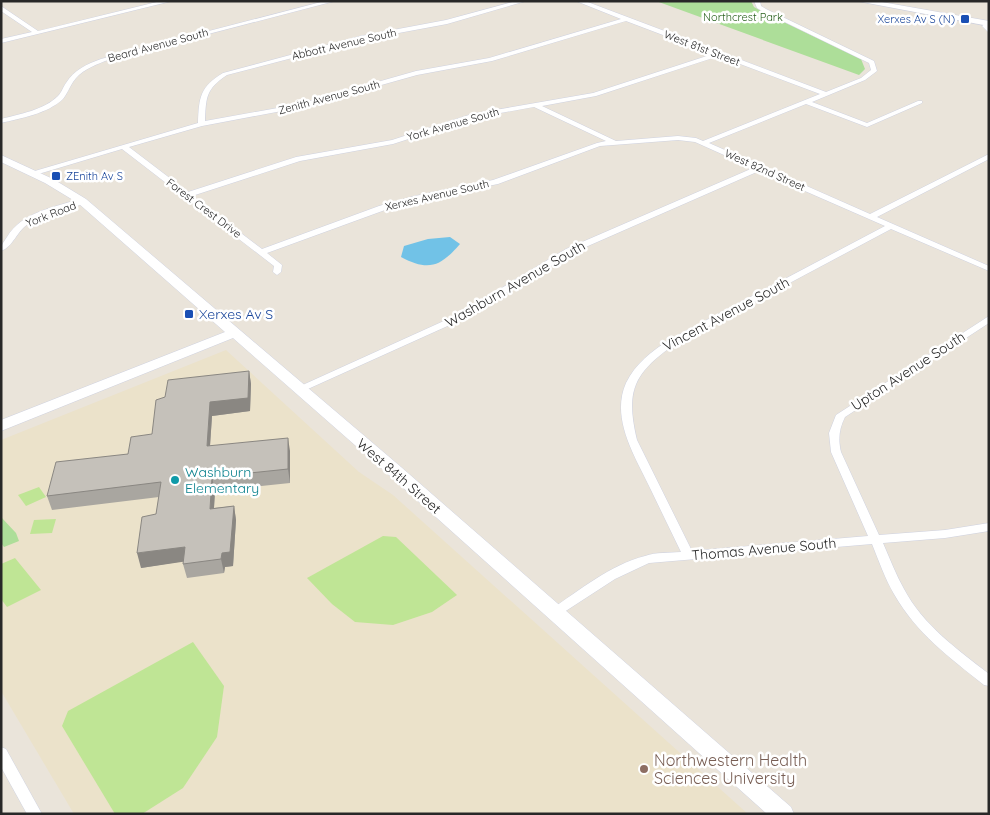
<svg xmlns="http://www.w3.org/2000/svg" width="990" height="815" font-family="Quicksand,sans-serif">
	<rect width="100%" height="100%" fill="#eae4da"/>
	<path fill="#ebe2ca" d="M226 350 359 472 393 495 748 814H74L1 691V440Z"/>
	<g fill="#adde99">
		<path d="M656 1H751L754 7 765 13 861 59 865 69 859 75Z"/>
		<path d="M1 517 16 533 19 541 4 547 1 543Z"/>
	</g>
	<g fill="#bfe595">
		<path d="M39 487 46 497 26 506 18 495Z"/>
		<path d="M56 519 52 533 30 534 34 520Z"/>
		<path d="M383 536 396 537 457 595 432 612 393 625 355 622 332 604 307 578Z"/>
		<path d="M15 558 41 590 7 607 1 599V564Z"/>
		<path d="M193 642 224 686 217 737 183 788 142 814H115L62 726 68 711Z"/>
	</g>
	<path fill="#71c2e7" d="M450 237 460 244C441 266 429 272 401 257L404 246 428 239Z"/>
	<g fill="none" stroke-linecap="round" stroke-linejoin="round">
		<defs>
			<g id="street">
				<path d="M161 1H172L1 43V39L32 32 1 11V6L38 31Z"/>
				<path d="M325 1H335L105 61C93 66 80 71 73 82 69 88 67 94 63 99 47 114 21 118 1 123V119C20 114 44 110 58 96 62 92 63 87 66 83 74 70 87 64 101 59Z"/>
				<path d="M516 1H526L447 24 361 40 227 75C206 89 206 97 205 121L300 104 416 71 489 58 621 19 576 1H585L826 92 861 78 871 70 869 63 762 11 757 8 754 1H760L761 6 766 9 874 61 877 71 865 80 812 102 867 123 918 101H922V103L867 127 806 104 709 143 870 214 989 154V159L877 217 989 266V271L891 229 675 344C634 373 625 390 637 440L692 551 868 536 831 452 829 433 836 415 989 316V323L845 417C839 429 838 439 841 452L879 535 945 530 989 523V531L945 538 883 543C890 559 896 575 904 589 923 625 957 649 989 674V686L984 685C949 657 917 634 894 594 885 579 879 561 872 544L649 563 615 579 558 616 554 618 550 616 548 613 550 610C580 590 610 565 645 556 656 552 669 553 681 552 671 531 661 511 651 490 636 458 610 419 626 383 635 364 652 351 669 340L885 226 759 171 572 253 463 319 299 393 294 390 296 388 457 315 566 249 753 168 695 142 678 140 600 146 498 184 416 200 385 210 267 253 282 265 281 272 277 275 273 272 274 266 122 149 35 175H32L28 173 198 123C199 97 200 87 223 73L361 36 446 20ZM626 21 713 54 593 93 472 114 392 140 296 157 188 192 129 147 202 126 303 107 417 75 492 61ZM719 56 820 94 703 141 696 138 678 136 616 141 542 106 596 96ZM534 107 606 141 597 143 493 180 415 196 379 206 262 249 192 196 300 161 393 144 473 118Z"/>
				<path d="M988 22H989V33L982 26Z"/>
				<path d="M79 199H82L86 201C73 211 45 213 28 224 17 231 13 247 1 251 1 245 3 243 7 237 22 212 53 208 79 199Z"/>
				<path d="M1 747 6 749 42 814H27L1 767Z"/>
			</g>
			<g id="secondary">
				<path d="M857 1H876L989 21V26Z"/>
				<path d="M1 155 53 179 86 199 401 467 791 807 794 814H767L389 475 233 338 1 431V420L225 332 78 203 45 183 1 162Z"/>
			</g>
		</defs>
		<use href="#street" stroke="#cfd2e0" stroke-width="1"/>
		<use href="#secondary" stroke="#cfd2e0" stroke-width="1"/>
		<use href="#street" fill="#fff" fill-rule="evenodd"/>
		<use href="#secondary" fill="#fff" fill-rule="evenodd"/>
	</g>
	<path fill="#a9a6a0" d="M249 371 251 384 250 411 212 416 210 446 290 451V483L215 491 214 508 234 506 236 520 233 566 225 567 224 573 187 578 183 564 184 561 141 568 156 514 159 497 52 510 47 496 128 454 152 434Z"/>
	<g fill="#8a8782">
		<path d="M249 371 251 384 250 411 212 416 209 460 207 446 210 402Z"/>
		<path d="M288 438 290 451V483L288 469Z"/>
		<path d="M212 477 215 491 213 523 210 509Z"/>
		<path d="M234 506 236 520 233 566 225 567 224 573 221 559 222 553Z"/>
		<path d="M185 547 188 561 141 568 137 553Z"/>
	</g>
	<path fill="#c5c1ba" stroke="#8a8782" d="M249 371 248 398 210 402 207 446 288 438V469L212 477 210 509 234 506 230 552 222 553 221 559 183 564 185 547 137 553 142 517 156 514 161 482 47 496 56 462 128 454 131 437 152 434 156 400 165 397 168 380Z"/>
	<g fill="#1a4fb4" stroke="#fff" stroke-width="2">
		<rect x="960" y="14" width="10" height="10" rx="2.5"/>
		<rect x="51" y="171" width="10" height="10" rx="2.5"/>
		<rect x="184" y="309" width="10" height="10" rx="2.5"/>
	</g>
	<circle fill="#0f9aa8" stroke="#fff" stroke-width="2" cx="175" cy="480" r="5"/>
	<circle fill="#8d6e63" stroke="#fff" stroke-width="2" cx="644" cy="769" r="5"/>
	<g text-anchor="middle" stroke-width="5" stroke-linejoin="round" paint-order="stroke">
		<g font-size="11" fill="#28601d" stroke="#fff">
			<text x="743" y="21">Northcrest Park</text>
		</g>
		<g font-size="11" fill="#164399" stroke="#fff" text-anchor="end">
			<text x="955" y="23">Xerxes Av S (N)</text>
			<text x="66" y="180" text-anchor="start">ZEnith Av S</text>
		</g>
		<g font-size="11" fill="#282828" stroke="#fff">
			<text transform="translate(344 44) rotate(-13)" y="4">Abbott Avenue South</text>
			<text transform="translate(158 45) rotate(-15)" y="4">Beard Avenue South</text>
			<text transform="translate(702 48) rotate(21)" y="4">West 81st Street</text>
			<text transform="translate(329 97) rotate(-15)" y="4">Zenith Avenue South</text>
			<text transform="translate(453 124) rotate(-16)" y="4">York Avenue South</text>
			<text transform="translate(765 170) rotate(24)" y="4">West 82nd Street</text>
			<text transform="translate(437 195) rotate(-13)" y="4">Xerxes Avenue South</text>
			<text transform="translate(204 208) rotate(37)" y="4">Forest Crest Drive</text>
			<text transform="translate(51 214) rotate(-21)" y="4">York Road</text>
		</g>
		<g font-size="14" fill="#282828" stroke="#fff">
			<text transform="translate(515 284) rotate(-30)" y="5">Washburn Avenue South</text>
			<text transform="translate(726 314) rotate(-28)" y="5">Vincent Avenue South</text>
			<text transform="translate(908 371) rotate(-33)" y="5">Upton Avenue South</text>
			<text transform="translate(399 476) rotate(41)" y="5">West 84th Street</text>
			<text transform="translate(764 549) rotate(-5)" y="5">Thomas Avenue South</text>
		</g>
		<g font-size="14" fill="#164399" stroke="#fff" text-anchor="start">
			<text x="199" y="319">Xerxes Av S</text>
		</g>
		<g font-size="14" fill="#0d838f" stroke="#fff" text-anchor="start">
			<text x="185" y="477">Washburn<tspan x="185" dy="16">Elementary</tspan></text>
		</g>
		<g font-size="16" fill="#785e54" stroke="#fff" text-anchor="start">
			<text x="654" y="766">Northwestern Health<tspan x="654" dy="18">Sciences University</tspan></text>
		</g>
	</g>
	<rect width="990" height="815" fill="none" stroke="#282828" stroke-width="5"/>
</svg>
